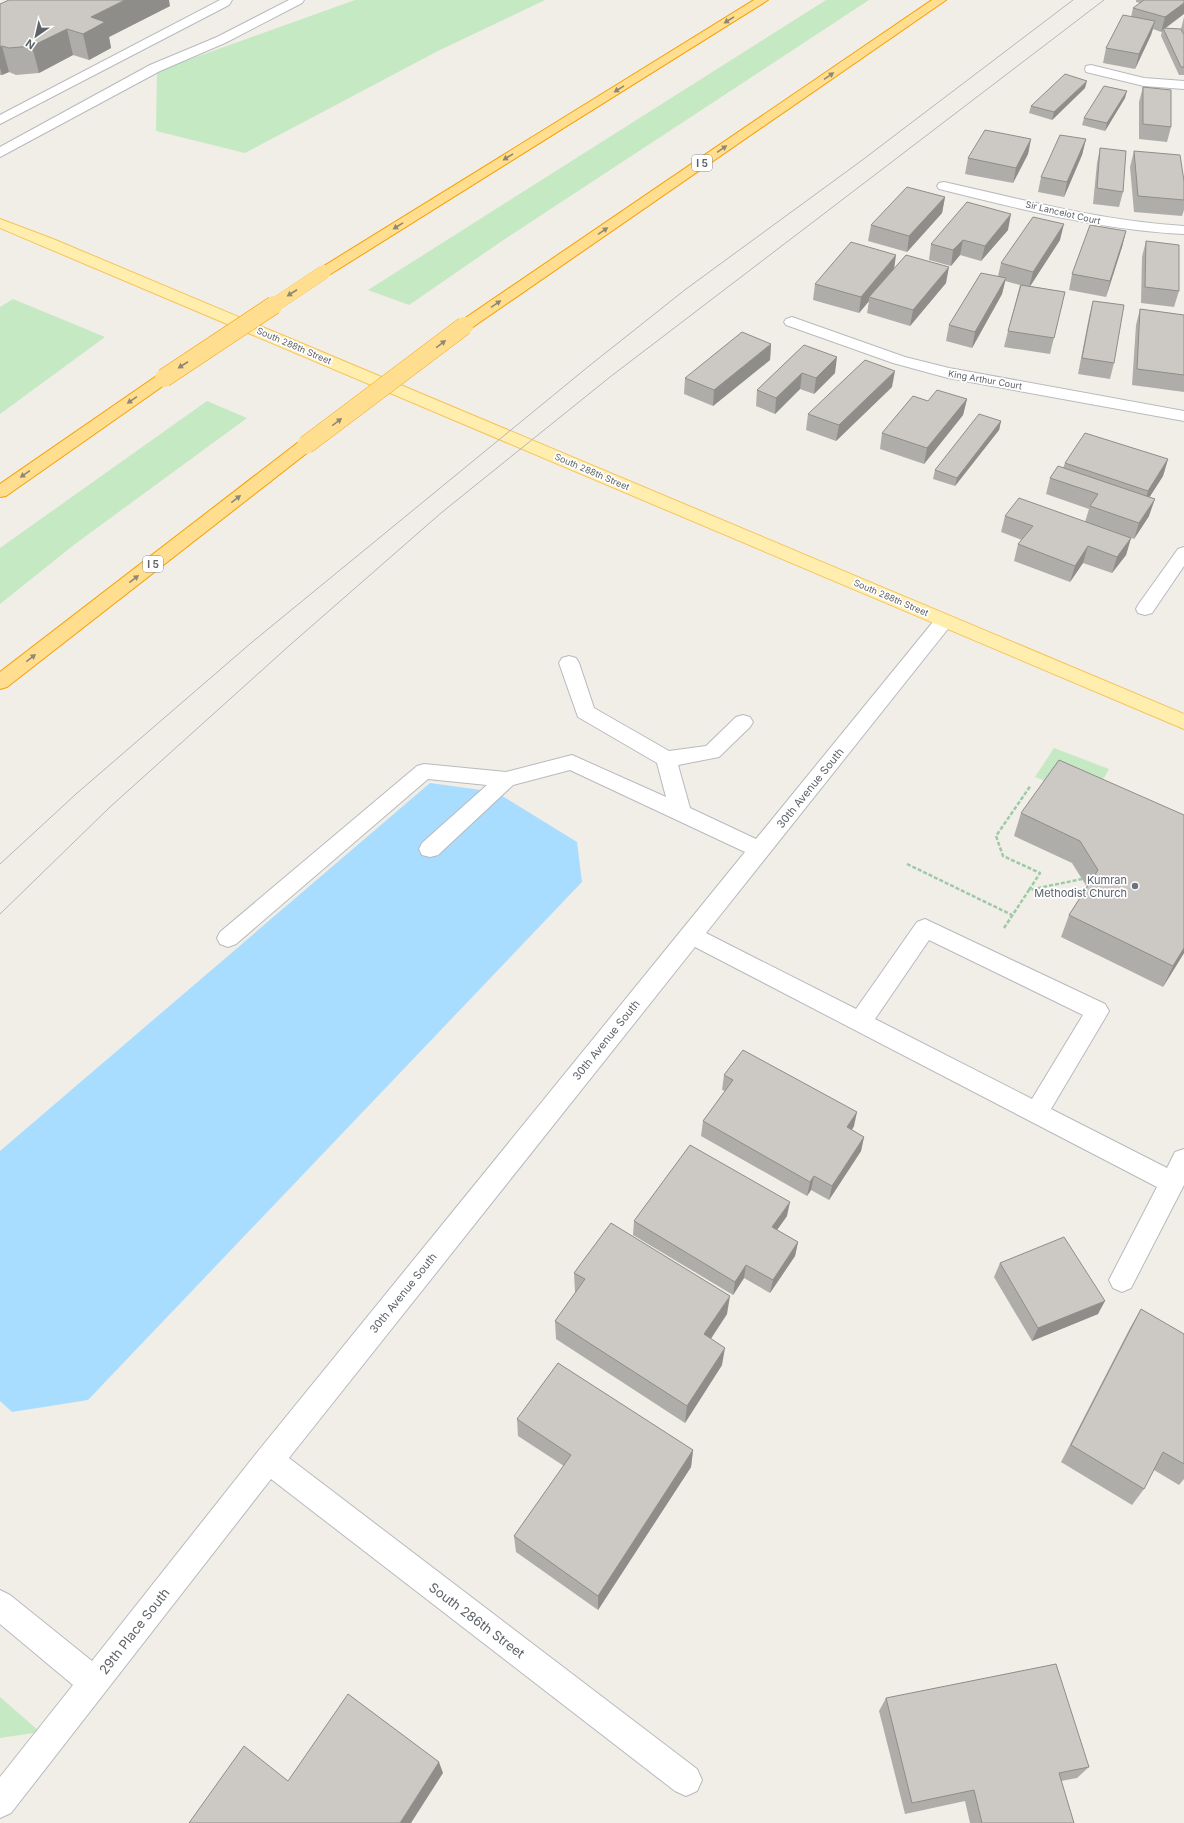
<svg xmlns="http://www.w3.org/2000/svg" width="1184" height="1823" font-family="Inter,sans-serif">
	<rect width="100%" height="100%" fill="#f1eee7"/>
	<g fill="#c5e9c3">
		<path d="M355 0H545L438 51 245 153 156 131 157 71Z"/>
		<path d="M826 0H869L499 243 409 305 368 290Z"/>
		<path d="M13 299 105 337 0 414V307Z"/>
		<path d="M207 401 247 418 75 544 0 604V548Z"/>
		<path d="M1054 748 1109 769 1091 800 1035 777Z"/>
		<path d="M0 1697 40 1732 0 1738Z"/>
	</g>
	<path fill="#a9ddff" d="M430 783 496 792 577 842 582 882 88 1400 12 1412 0 1401V1151Z"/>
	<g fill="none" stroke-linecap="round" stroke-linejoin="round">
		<defs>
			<g id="minor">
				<path d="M220 0H232L229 5 0 124V115Z"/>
				<path d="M289 0H304L302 3 225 43 160 71 0 157V147L150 65 217 37Z"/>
				<path d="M1091 65 1144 78 1184 81V89L1144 86 1086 72 1085 69 1086 66Z"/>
				<path d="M944 182C1024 200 1102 221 1184 226V234C1101 230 1020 209 939 189L937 186 939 183Z"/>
				<path d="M792 317 905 357 949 368 1184 411V421L948 378 893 363 786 325 784 322 786 319Z"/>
				<path d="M1184 547V566L1152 613 1145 615 1138 613 1136 609 1138 605 1178 549Z"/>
				<path d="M944 615 951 617 953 621 951 625 706 933 856 1009 917 922 925 919 1105 1004 1109 1011 1105 1018 1051 1109 1167 1168 1175 1152 1184 1149V1185L1131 1288 1122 1292 1113 1288 1109 1280 1157 1187 695 947 289 1458 697 1769 702 1780 697 1791 686 1796 675 1791 271 1479 11 1813 0 1818V1777L73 1685 0 1624V1590L10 1595 92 1661 259 1450 745 852 570 770 513 785 438 855 430 857 422 855 419 849 422 843 487 785 428 779 236 944 228 947 220 944 217 938 220 932 417 766 424 764 506 772 572 755 666 797 657 763 578 717 559 663 562 658 569 656 576 658 579 663 594 708 669 751 706 746 736 717 743 715 750 717 753 722 750 727 719 757 678 765 690 808 756 839 937 617ZM929 940 1083 1015 1032 1099 875 1019Z"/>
			</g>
			<path id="major" d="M0 219 53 239 1184 714V729L0 228Z"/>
			<g id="highway">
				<path d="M754 0H768L329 275 324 277 319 275 316 272 319 269Z"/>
				<path d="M932 0H946L470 329 464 331 458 329 456 326 458 323Z"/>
				<path d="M164 373 170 375 172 378 170 381 6 496 0 497V484L158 375Z"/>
				<path d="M306 440 312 441 314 445 312 449 7 687 0 689V672L300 441Z"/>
			</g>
		</defs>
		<use href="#minor" stroke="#b7babe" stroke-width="2"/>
		<use href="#major" stroke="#f7c45a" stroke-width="2"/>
		<use href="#highway" stroke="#f8a000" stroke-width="2"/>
		<g stroke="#9ccaa7" stroke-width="2.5" stroke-dasharray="4 2" stroke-linecap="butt">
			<path d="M907 864 1012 915"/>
			<path d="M1029 890 1040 873 1003 856 996 836 1031 785"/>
			<path d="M1004 928 1029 890 1082 879"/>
		</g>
		<use href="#minor" fill="#fff" fill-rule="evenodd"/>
		<use href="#major" fill="#ffeeae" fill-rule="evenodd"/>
		<use href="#highway" fill="#ffde90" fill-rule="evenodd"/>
		<g stroke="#b5b6b7" stroke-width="1">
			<path d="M0 864 76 794 251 643 589 366 686 289 861 161 1073 0"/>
			<path d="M0 914 110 807 290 645 441 513 610 377 1104 0"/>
		</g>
		<defs>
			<path id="highway-bridge-far1" d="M273 306 324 272"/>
			<g id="highway-bridge">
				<path d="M164 378 274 305"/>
				<path d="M306 445 464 326"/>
			</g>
		</defs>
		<use href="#highway-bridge-far1" stroke="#f8a000" stroke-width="14" stroke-linecap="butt"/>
		<use href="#highway-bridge" stroke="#f8a000" stroke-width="19" stroke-linecap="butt"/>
		<use href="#highway-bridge-far1" stroke="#ffde90" stroke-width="14"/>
		<use href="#highway-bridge" stroke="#ffde90" stroke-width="18"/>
	</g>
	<g fill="#afada9">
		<path d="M1136 0H1184L1165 28 1181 29 1184 17V33H1183L1184 35V75H1179L1161 36 1162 31 1161 32 1153 29 1151 35 1135 69 1103 63 1106 48 1131 17 1133 8 1140 3 1136 2Z"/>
		<path d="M0 4 170 6 109 37 111 48 89 60 73 55 39 73 16 75 9 72 2 75H0Z"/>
		<path d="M1143 87 1171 127 1167 142 1139 139V102Z"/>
		<path d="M1085 88 1052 120 1029 113 1031 106Z"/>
		<path d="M1125 98 1105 131 1082 125 1084 118Z"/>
		<path d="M1031 139 1028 154 1013 183 965 174 968 158Z"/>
		<path d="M1086 139 1082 155 1064 197 1038 192 1041 177Z"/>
		<path d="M1100 148 1123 192 1119 207 1093 204 1097 163Z"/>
		<path d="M1134 151 1184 181V210L1182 216 1134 212 1130 167Z"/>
		<path d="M945 197 942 213 907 252 868 241 871 225Z"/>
		<path d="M1008 230 981 261 960 255 951 266 929 260 931 244Z"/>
		<path d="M1126 231 1122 247 1106 297 1069 290 1072 274Z"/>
		<path d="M1060 240 1030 286 1065 292 1050 354 1004 347 1008 331 1020 285 1005 281 1002 294 972 348 946 341 949 325 998 276 1001 263Z"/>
		<path d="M1146 241 1179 291 1174 307 1141 303 1142 257Z"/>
		<path d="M894 269 946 283 910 326 867 313 869 301 859 313 813 300 815 284Z"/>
		<path d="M1093 301 1114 363 1110 379 1078 374 1089 317Z"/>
		<path d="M1140 309 1184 315V392L1132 385 1136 325Z"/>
		<path d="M771 344 770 360 713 406 684 394 685 378Z"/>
		<path d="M804 345 835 373 814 394 800 389 775 414 756 406 757 390Z"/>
		<path d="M892 387 836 441 806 430 808 414Z"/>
		<path d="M967 399 963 415 924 464 880 449 882 433 928 401Z"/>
		<path d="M1001 421 999 430 955 486 933 479 935 470Z"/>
		<path d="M1168 459 1163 476 1149 498V516L1134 539 1119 534 1131 538 1126 555 1112 573 1083 563 1070 582 1014 561 1018 544 1022 540 1001 532 1005 516 1085 522 1089 509 1046 494 1050 478 1063 468 1065 463Z"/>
		<path d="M1021 813 1184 815V953L1163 987 1061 937 1069 915 1087 887 1072 863 1014 836Z"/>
		<path d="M724 1075 854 1126 852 1130 864 1137 861 1151 829 1200 811 1190 807 1196 701 1136 703 1121 725 1091 722 1090Z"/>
		<path d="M787 1216 777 1230 798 1242 795 1256 770 1293 744 1278 733 1295 633 1235 634 1221Z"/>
		<path d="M1000 1263 1098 1314 1032 1341 994 1277Z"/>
		<path d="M574 1273 727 1314 711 1339 722 1365 685 1423 556 1339 555 1321 576 1292H575Z"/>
		<path d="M1141 1309 1184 1334V1479L1179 1485 1154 1470 1144 1489 1132 1505 1061 1462 1130 1328Z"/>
		<path d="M517 1419 693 1450 691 1467 598 1610 516 1552 514 1536 564 1466 518 1436Z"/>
		<path d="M886 1698 1089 1767 1077 1778 1061 1781 1074 1823H970L965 1801 905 1814 879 1711Z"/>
	</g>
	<g fill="#8f8d89">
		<path d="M125 0H169L170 6 109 37 111 48 89 60 83 34 91 17Z"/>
		<path d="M1184 3V14L1163 30V28L1162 31 1161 32 1165 17Z"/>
		<path d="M1155 21 1151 35 1135 69 1139 54Z"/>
		<path d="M67 29 73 55 39 73 32 46Z"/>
		<path d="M2 46 9 72 2 75 0 68V47Z"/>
		<path d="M1087 81 1085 88 1052 120 1054 112Z"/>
		<path d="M1127 91 1125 98 1105 131 1107 123Z"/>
		<path d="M1031 139 1028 154 1013 183 1016 168Z"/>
		<path d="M1086 139 1082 155 1064 197 1067 182Z"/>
		<path d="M945 197 942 213 907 252 909 236Z"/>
		<path d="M1011 214 1008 230 981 261 985 246Z"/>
		<path d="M1064 224 1060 240 1029 288 1033 272Z"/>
		<path d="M1126 231 1122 247 1106 297 1110 281Z"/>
		<path d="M963 240 960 255 951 266 953 250Z"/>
		<path d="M896 255 894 270 869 297V301L859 313 861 297Z"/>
		<path d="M949 267 946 283 910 326 913 310Z"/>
		<path d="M1006 278 1002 294 972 348 975 332Z"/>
		<path d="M771 344 770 360 713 406 714 390Z"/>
		<path d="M837 357 835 373 814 394 816 378Z"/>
		<path d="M895 371 892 387 836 441 839 425Z"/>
		<path d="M802 373 800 389 775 414 776 398Z"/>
		<path d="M967 399 963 415 924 464 927 448Z"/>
		<path d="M1001 421 999 430 955 486 957 478Z"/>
		<path d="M1168 459 1163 476 1143 507 1148 491Z"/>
		<path d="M1155 499 1149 516 1134 539 1139 523Z"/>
		<path d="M1131 538 1126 555 1112 573 1117 557Z"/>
		<path d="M1088 546 1083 563 1070 582 1075 566Z"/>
		<path d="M1184 948V953L1163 987 1173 966Z"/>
		<path d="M857 1112 854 1126 844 1142 847 1127Z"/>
		<path d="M864 1137 861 1151 829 1200 832 1186Z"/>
		<path d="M814 1176 811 1190 807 1196 810 1182Z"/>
		<path d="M790 1202 787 1216 769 1241 772 1227Z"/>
		<path d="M798 1242 795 1256 770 1293 773 1280Z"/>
		<path d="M746 1265 744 1278 733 1295 735 1282Z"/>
		<path d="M730 1296 727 1314 701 1353 704 1334Z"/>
		<path d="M1105 1301 1098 1314 1032 1341 1038 1328Z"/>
		<path d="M725 1348 722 1365 685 1423 687 1406Z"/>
		<path d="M693 1450 691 1467 598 1610V1596Z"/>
		<path d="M439 1762 443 1773 411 1823H400Z"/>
	</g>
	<g fill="#ccc9c4" stroke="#8f8d89">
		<path d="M9 0H125L91 17 105 22 83 34 67 29 32 46 9 48 2 46 0 47V4Z"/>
		<path d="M1144 0H1184V3L1165 17 1133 8Z"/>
		<path d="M1123 15 1155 21 1139 54 1106 48Z"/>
		<path d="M1163 28 1181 29 1184 35V67H1181Z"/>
		<path d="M1065 74 1087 81 1054 112 1031 106Z"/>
		<path d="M1104 86 1127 91 1107 123 1084 118Z"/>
		<path d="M1143 87 1171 90V127L1143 124Z"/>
		<path d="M985 130 1031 139 1016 168 968 158Z"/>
		<path d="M1060 135 1086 139 1067 182 1041 177Z"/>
		<path d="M1100 148 1126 151 1123 192 1097 188Z"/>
		<path d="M1134 151 1180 155 1184 181V200L1138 196Z"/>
		<path d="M907 187 945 197 909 236 871 225Z"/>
		<path d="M967 202 1011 214 985 246 963 240 953 250 931 244Z"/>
		<path d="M1033 217 1064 224 1033 272 1001 263Z"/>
		<path d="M1090 225 1126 231 1110 281 1072 274Z"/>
		<path d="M1146 241 1179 245V291L1145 287Z"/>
		<path d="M851 242 896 255 861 297 815 284Z"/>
		<path d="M906 255 949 267 913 310 869 297Z"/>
		<path d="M981 273 1006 278 975 332 949 325Z"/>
		<path d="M1021 285 1065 292 1054 338 1008 331Z"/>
		<path d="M1093 301 1124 305 1114 363 1082 358Z"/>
		<path d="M1140 309 1184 315V375L1137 369Z"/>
		<path d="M742 332 771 344 714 390 685 378Z"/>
		<path d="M804 345 837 357 816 378 802 373 776 398 757 390Z"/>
		<path d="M865 360 895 371 839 425 808 414Z"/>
		<path d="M937 390 967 399 927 448 882 433 913 396 928 401Z"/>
		<path d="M979 414 1001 421 957 478 935 470Z"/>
		<path d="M1085 433 1168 459 1148 491 1065 463Z"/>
		<path d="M1058 466 1155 499 1139 523 1090 506 1098 494 1050 478Z"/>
		<path d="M1019 498 1131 538 1117 557 1088 546 1075 566 1018 544 1033 526 1005 516Z"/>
		<path d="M1059 760 1184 815V948L1173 966 1069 915 1098 870 1080 841 1021 813Z"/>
		<path d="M743 1050 857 1112 847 1127 864 1137 832 1186 814 1176 810 1182 703 1121 733 1080 724 1075Z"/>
		<path d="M690 1145 790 1202 772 1227 798 1242 773 1280 746 1265 735 1282 634 1221Z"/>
		<path d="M611 1223 730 1296 704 1334 725 1348 687 1406 555 1321 585 1279 574 1273Z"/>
		<path d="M1064 1237 1105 1301 1038 1328 1000 1263Z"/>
		<path d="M1141 1309 1184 1334V1464L1163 1452 1144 1489 1071 1445Z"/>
		<path d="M558 1363 693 1450 598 1596 514 1536 571 1455 517 1419Z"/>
		<path d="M1056 1664 1089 1767 1059 1773 1074 1823H982L974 1790 912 1803 886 1698Z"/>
		<path d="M348 1694 439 1762 400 1823H189L244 1746 288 1781Z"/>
	</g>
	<defs><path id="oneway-solid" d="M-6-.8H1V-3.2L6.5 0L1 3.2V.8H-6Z"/></defs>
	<g fill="#8e8874">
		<use href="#oneway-solid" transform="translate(729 20) rotate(148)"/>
		<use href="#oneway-solid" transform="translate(829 76) rotate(-34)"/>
		<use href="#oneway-solid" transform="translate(619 89) rotate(148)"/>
		<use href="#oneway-solid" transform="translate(722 149) rotate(-34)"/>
		<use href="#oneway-solid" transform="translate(508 157) rotate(148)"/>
		<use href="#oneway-solid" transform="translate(398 226) rotate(148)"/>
		<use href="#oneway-solid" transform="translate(603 231) rotate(-34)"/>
		<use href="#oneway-solid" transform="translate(292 293) rotate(147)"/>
		<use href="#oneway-solid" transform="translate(496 304) rotate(-34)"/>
		<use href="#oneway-solid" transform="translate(441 344) rotate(-37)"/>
		<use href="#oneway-solid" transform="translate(183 365) rotate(147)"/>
		<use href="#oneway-solid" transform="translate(132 400) rotate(145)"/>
		<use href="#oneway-solid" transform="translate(337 422) rotate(-37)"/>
		<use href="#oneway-solid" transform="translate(25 474) rotate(145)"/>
		<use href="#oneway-solid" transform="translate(236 499) rotate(-38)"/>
		<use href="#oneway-solid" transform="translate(134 579) rotate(-38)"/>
		<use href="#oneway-solid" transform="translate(31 658) rotate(-38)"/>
	</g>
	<circle fill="#6b7280" stroke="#fff" stroke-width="1.5" cx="1135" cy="886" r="4"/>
	<g text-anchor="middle" stroke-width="3.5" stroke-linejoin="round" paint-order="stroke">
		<g font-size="9" fill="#5e6368" stroke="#fff">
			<text transform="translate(1063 213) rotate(13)" y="3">Sir Lancelot Court</text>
			<text transform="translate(294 346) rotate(23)" y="3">South 288th Street</text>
			<text transform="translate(985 380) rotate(10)" y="3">King Arthur Court</text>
			<text transform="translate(592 472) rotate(23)" y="3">South 288th Street</text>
			<text transform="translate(891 598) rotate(23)" y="3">South 288th Street</text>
		</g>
		<g fill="#fff" stroke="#8e9295" stroke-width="1">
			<rect x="692" y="155" width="20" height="16" rx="3"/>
			<rect x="143" y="556" width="20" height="16" rx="3"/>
		</g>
		<g font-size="10" font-weight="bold" fill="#5e6368">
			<text x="702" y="167">I 5</text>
			<text x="153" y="568">I 5</text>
		</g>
		<g font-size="11" fill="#5e6368" stroke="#fff">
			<text transform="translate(810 788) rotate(-51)" y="4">30th Avenue South</text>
			<text transform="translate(606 1040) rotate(-51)" y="4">30th Avenue South</text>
			<text transform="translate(403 1293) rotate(-51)" y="4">30th Avenue South</text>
		</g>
		<g font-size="11" fill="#5b616d" stroke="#fff" text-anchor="end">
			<text x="1127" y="884">Kumran<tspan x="1127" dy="13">Methodist Church</tspan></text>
		</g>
		<g font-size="13" fill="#5e6368" stroke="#fff">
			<text transform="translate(477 1620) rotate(37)" y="5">South 286th Street</text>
			<text transform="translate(134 1631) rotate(-52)" y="5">29th Place South</text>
		</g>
	</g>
	<g transform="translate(36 36) rotate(214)" stroke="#ffffff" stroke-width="3" paint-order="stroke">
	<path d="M0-3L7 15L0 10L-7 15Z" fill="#5e6368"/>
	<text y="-6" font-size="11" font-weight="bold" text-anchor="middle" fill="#5e6368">N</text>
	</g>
</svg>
